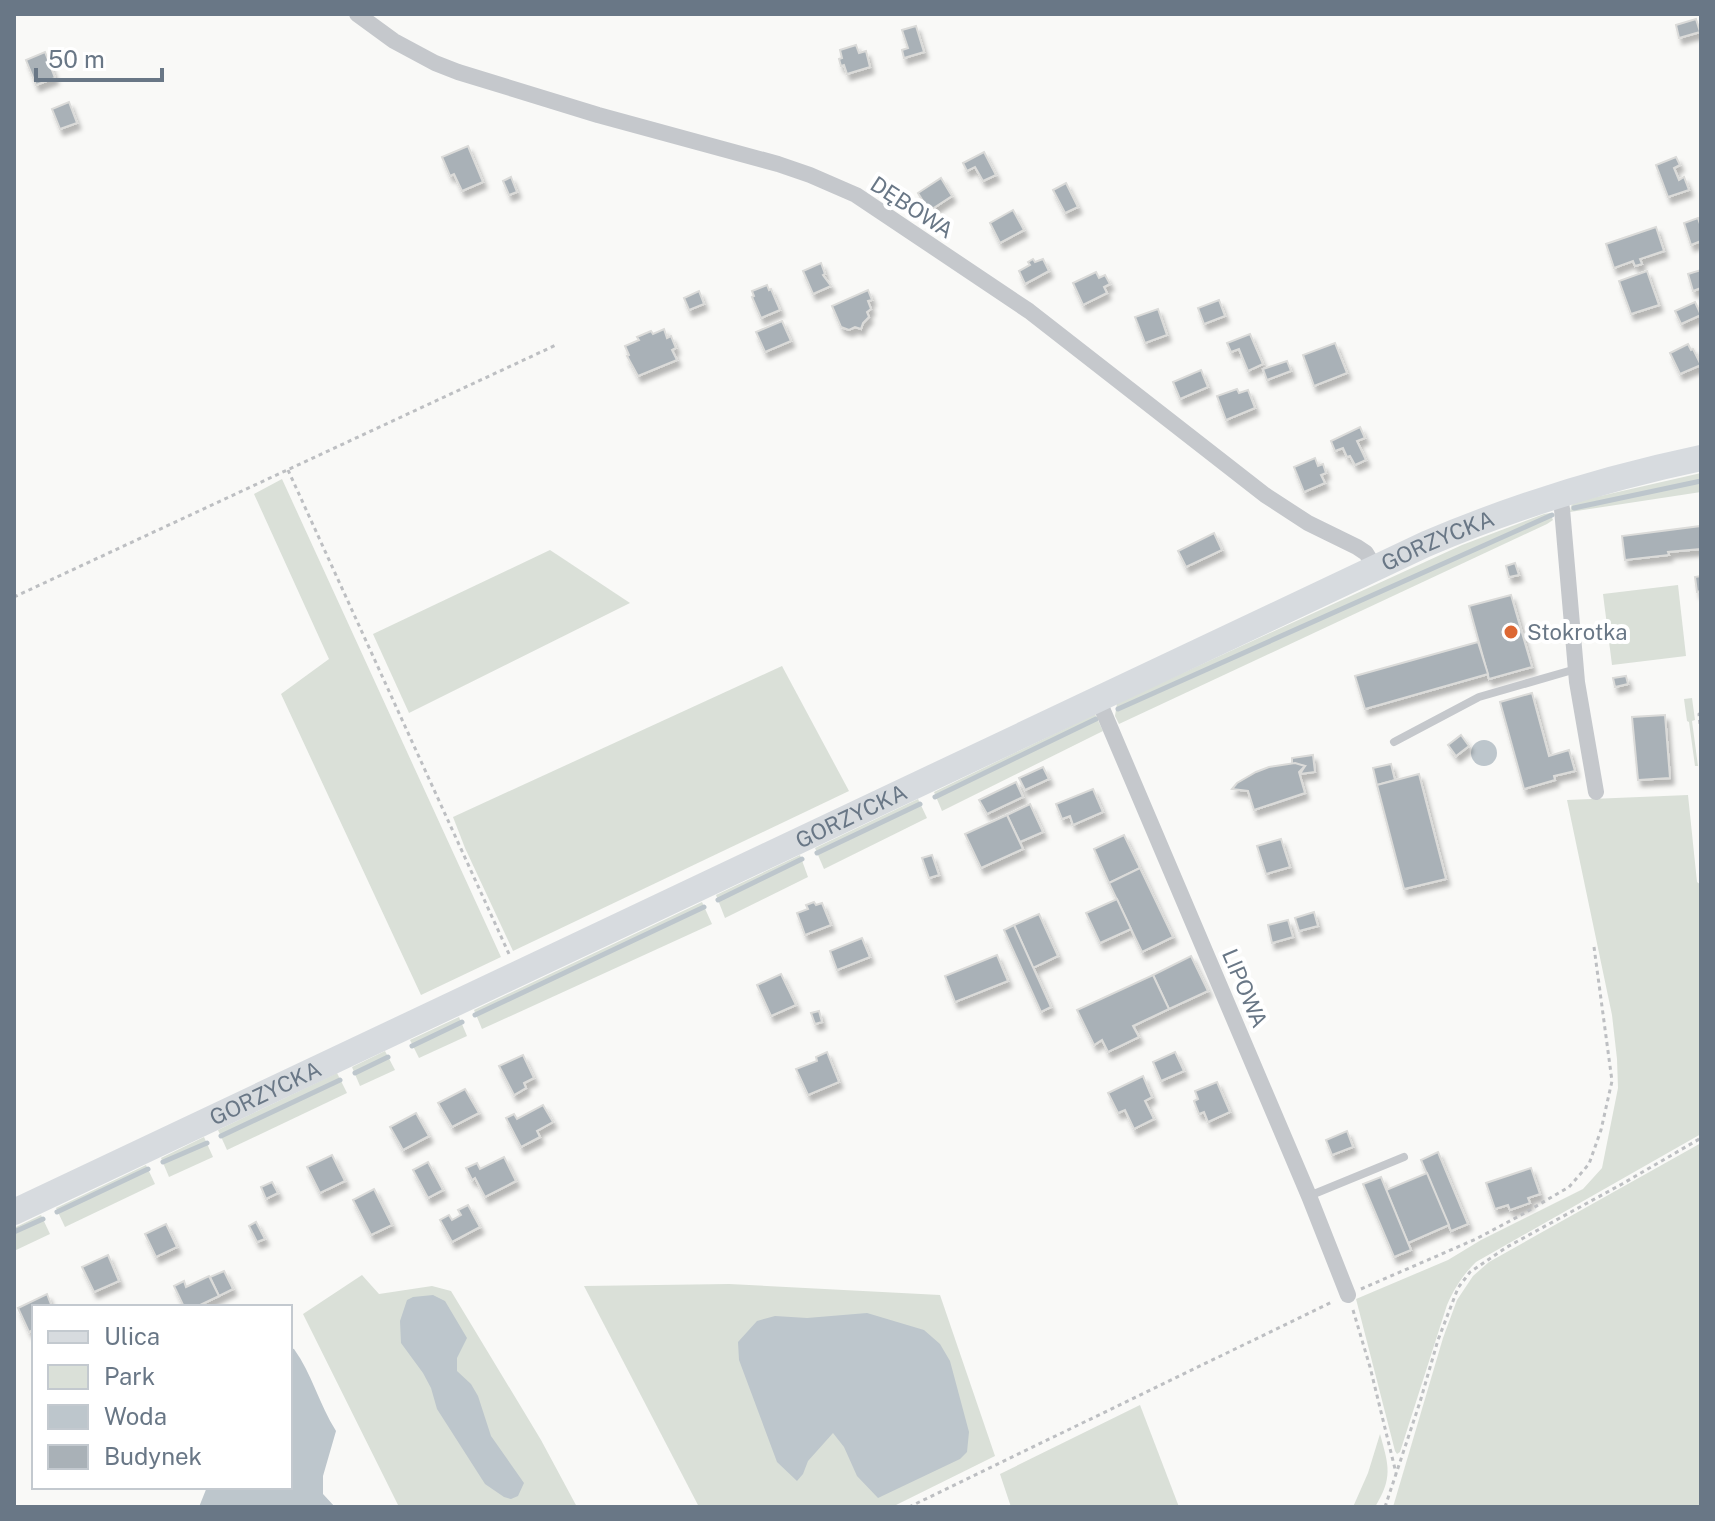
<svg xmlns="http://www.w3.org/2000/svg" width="1715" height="1521" font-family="'Public Sans',sans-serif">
	<defs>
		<filter id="shadow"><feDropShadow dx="3.5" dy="6" stdDeviation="2" flood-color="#0004"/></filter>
	</defs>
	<rect width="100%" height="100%" fill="#f9f9f7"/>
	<g fill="#dae0d8">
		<path d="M1701 473V492L1570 512 1571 506 1574 502Z"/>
		<path d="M282 479 501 957 421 995 281 694 329 659 254 494Z"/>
		<path d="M1550 513 1553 520 1547 524 1119 724 1115 716 1117 703 1462 545 1544 514Z"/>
		<path d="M550 550 630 603 409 713 373 634Z"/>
		<path d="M1678 585 1686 656 1612 665 1603 594Z"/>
		<path d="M782 666 849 791 513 951 465 848 453 817Z"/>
		<path d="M1692 698 1695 720 1692 721 1698 766H1695L1689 722 1687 721 1684 699Z"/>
		<path d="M1095 714 1103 731 942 811 934 792Z"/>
		<path d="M1688 795 1697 882 1701 885V1134L1476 1262C1463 1275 1455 1287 1447 1305L1400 1452 1397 1454 1395 1451 1356 1299 1448 1260 1481 1240 1583 1189 1602 1168 1618 1088 1617 1059 1612 1015 1567 800Z"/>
		<path d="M918 799 927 818 824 869 815 848Z"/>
		<path d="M800 855 808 877 725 918 716 895Z"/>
		<path d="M702 902 712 924 482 1029 474 1010Z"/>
		<path d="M459 1017 467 1036 419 1058 410 1040Z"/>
		<path d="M385 1051 395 1070 360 1086 352 1067Z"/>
		<path d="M337 1073 347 1093 227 1150 218 1130Z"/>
		<path d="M204 1137 213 1157 169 1177 161 1158Z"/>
		<path d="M1701 1143V1507H1393L1443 1338 1457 1300 1473 1276 1489 1262Z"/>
		<path d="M146 1165 155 1184 65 1227 56 1208Z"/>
		<path d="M41 1215 50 1234 14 1251V1228Z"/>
		<path d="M362 1275 379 1294 432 1286 451 1291 541 1440 577 1507H399L303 1314Z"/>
		<path d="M729 1284 940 1295 995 1456 892 1507H699L584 1286Z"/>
		<path d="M1140 1405 1179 1507H1011L1000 1474Z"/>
		<path d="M1380 1434C1389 1466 1393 1478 1375 1507H1353L1368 1473Z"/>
	</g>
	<g fill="#bdc6cc">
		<circle cx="1484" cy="753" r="13"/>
		<path d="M433 1295 445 1301 467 1338 457 1358V1371L471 1384 478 1396 491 1436 524 1483 518 1496 511 1499 504 1497 485 1484 437 1409 431 1388 423 1373 401 1343 400 1321 407 1300 413 1297Z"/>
		<path d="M867 1313 924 1330 940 1344 950 1361 969 1432 967 1452 960 1459 878 1498 857 1476 844 1447 833 1433 808 1461 803 1474 797 1481 777 1462 739 1360 738 1342 757 1321 775 1316 807 1318Z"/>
		<path d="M290 1348 294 1349C312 1374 319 1404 336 1431L323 1476V1494L335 1507H199L207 1487H290Z"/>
	</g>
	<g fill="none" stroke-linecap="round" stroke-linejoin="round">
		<g stroke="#bdc6cc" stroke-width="5">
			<path d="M1574 508 1701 481"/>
			<path d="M1118 709 1552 515"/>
			<path d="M935 797 1096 719"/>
			<path d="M817 853 920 804"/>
			<path d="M718 900 802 859"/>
			<path d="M475 1015 704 907"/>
			<path d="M412 1046 462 1022"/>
			<path d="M355 1073 388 1057"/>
			<path d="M221 1136 340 1080"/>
			<path d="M163 1162 207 1143"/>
			<path d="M57 1212 148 1169"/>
			<path d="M14 1232 43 1219"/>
		</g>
	</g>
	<g fill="#a9b1b7" stroke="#dbdbd9" stroke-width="2" filter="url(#shadow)">
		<path d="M1696 19 1700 32 1679 38 1676 25Z"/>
		<path d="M916 26 924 52 904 58 902 50 908 48 902 30Z"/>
		<path d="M856 45 859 53 866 51 870 67 847 74 844 65 841 66 839 59 842 58 840 50Z"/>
		<path d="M45 52 55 78 36 85 26 60Z"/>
		<path d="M69 102 77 123 60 129 52 109Z"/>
		<path d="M468 146 483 182 462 191 454 174 450 176 442 157Z"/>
		<path d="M984 152 996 175 983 181 975 167 967 171 963 163Z"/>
		<path d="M1676 157 1680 165 1674 168 1679 180 1684 177 1689 190 1668 197 1656 165Z"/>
		<path d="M511 177 517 192 509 195 503 181Z"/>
		<path d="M941 178 952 196 929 211 918 193Z"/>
		<path d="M1066 183 1078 207 1065 213 1053 190Z"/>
		<path d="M1013 210 1024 230 1000 243 990 223Z"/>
		<path d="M1698 218 1701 227V241L1691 245 1684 223Z"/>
		<path d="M1656 227 1664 251 1640 259 1642 264 1635 266 1633 261 1614 268 1606 244Z"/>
		<path d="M1033 259 1035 262 1043 259 1049 271 1025 284 1019 271 1030 265 1028 262Z"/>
		<path d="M821 263 825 274 823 275 831 286 813 294 803 271Z"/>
		<path d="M1701 270V288L1693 291 1688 274Z"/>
		<path d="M1647 271 1659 305 1631 314 1619 281Z"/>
		<path d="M1096 272 1099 278 1105 275 1110 284 1104 287 1107 293 1083 305 1073 283Z"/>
		<path d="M767 285 769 290 771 289 780 310 761 318 752 297 754 296 752 291Z"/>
		<path d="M868 290 872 300 868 301 871 309 867 312 869 317 863 323 861 329 855 327 849 330 841 327 832 306Z"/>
		<path d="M699 291 704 304 689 310 684 298Z"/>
		<path d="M1219 300 1225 316 1204 324 1198 308Z"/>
		<path d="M1695 302 1701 315 1681 324 1675 311Z"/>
		<path d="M1158 309 1167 335 1145 343 1135 317Z"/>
		<path d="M782 321 791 341 765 352 756 332Z"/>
		<path d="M664 329 667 338 671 336 676 348 672 350 677 360 638 376 627 356 629 355 625 346 639 340 637 337 651 331 653 334Z"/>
		<path d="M1250 334 1263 364 1248 371 1239 349 1231 352 1227 343Z"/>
		<path d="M1335 343 1347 373 1314 386 1303 355Z"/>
		<path d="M1688 344 1691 350 1693 349 1701 365 1680 374 1670 353Z"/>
		<path d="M1287 361 1291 371 1267 380 1263 369Z"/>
		<path d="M1201 370 1208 387 1180 399 1173 382Z"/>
		<path d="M1237 389 1239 393 1248 390 1255 408 1226 420 1217 396Z"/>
		<path d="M1360 427 1365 438 1357 441 1366 460 1355 465 1350 456 1347 457 1343 448 1335 451 1331 441Z"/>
		<path d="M1315 458 1318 466 1323 464 1326 473 1321 475 1325 483 1304 492 1294 467Z"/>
		<path d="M1701 526V549L1668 552 1669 555 1625 560 1622 536Z"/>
		<path d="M1214 533 1222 550 1186 567 1178 551Z"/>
		<path d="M1515 563 1519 575 1509 577 1506 566Z"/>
		<path d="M1701 576V596L1700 591 1697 592 1695 577Z"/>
		<path d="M1511 595 1532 667 1489 679 1469 606Z"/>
		<path d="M1478 642 1488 674 1365 709 1355 676Z"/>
		<path d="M1626 676 1628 684 1615 687 1613 678Z"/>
		<path d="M1532 693 1549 756 1569 750 1575 771 1554 776 1555 780 1524 789 1500 702Z"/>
		<path d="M1665 715 1670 778 1638 780 1632 717Z"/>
		<path d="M1461 735 1469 746 1456 756 1448 745Z"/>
		<path d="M1313 755 1315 772 1300 774 1305 766 1292 764V758Z"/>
		<path d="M1295 763 1305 766 1299 772 1305 793 1254 810 1248 791 1232 789 1237 783 1256 772 1269 767Z"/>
		<path d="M1391 764 1395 780 1377 785 1373 768Z"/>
		<path d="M1043 767 1049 779 1025 790 1019 778Z"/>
		<path d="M1419 774 1446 879 1404 889 1377 785Z"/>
		<path d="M1016 782 1023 797 987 814 979 800Z"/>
		<path d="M1093 789 1103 812 1073 825 1070 816 1062 819 1056 804Z"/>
		<path d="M1030 804 1043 832 1020 842 1007 815Z"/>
		<path d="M1007 815 1023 849 981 868 965 834Z"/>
		<path d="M1124 835 1140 868 1109 883 1094 849Z"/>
		<path d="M1281 839 1290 867 1266 874 1257 846Z"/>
		<path d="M932 855 939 875 929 878 922 858Z"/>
		<path d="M1140 868 1173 937 1142 952 1109 883Z"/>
		<path d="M1117 899 1131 929 1100 943 1086 913Z"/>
		<path d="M814 902 816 905 822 903 831 925 805 935 797 913 808 909 806 905Z"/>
		<path d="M1314 912 1318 926 1299 931 1295 918Z"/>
		<path d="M1039 914 1058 956 1033 968 1014 925Z"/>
		<path d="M1288 920 1293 937 1272 943 1268 925Z"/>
		<path d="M1014 925 1051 1007 1041 1012 1004 930Z"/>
		<path d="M862 938 870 957 837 970 830 951Z"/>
		<path d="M997 955 1008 981 955 1002 945 976Z"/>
		<path d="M1191 956 1208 991 1169 1009 1153 975Z"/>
		<path d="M781 974 796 1005 771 1016 757 985Z"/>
		<path d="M1153 975 1169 1009 1133 1026 1139 1037 1108 1052 1102 1040 1094 1045 1077 1010Z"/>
		<path d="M819 1011 822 1022 815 1024 811 1013Z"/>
		<path d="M827 1052 839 1082 808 1095 796 1069 817 1061 816 1057Z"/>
		<path d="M1175 1052 1184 1071 1161 1081 1153 1062Z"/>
		<path d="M523 1055 534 1078 524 1083 526 1088 514 1095 499 1066Z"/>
		<path d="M1143 1076 1152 1097 1145 1101 1154 1119 1134 1129 1125 1110 1118 1113 1108 1093Z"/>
		<path d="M1217 1082 1230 1112 1208 1122 1204 1112 1199 1114 1194 1101 1198 1099 1195 1091Z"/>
		<path d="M465 1089 479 1113 452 1127 438 1103Z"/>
		<path d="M543 1105 553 1122 537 1131 540 1137 521 1147 506 1118 514 1114 517 1119Z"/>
		<path d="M416 1113 429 1136 403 1150 390 1127Z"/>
		<path d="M1347 1131 1353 1147 1332 1155 1326 1140Z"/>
		<path d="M1438 1152 1468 1224 1451 1231 1421 1160Z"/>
		<path d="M332 1155 345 1181 320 1193 307 1167Z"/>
		<path d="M504 1157 516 1181 485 1197 475 1178 472 1180 466 1168 477 1163 480 1169Z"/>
		<path d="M428 1162 443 1190 428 1198 413 1170Z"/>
		<path d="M1531 1168 1540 1194 1528 1198 1530 1203 1510 1210 1508 1205 1495 1209 1486 1183Z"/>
		<path d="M1427 1173 1449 1225 1408 1243 1386 1190Z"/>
		<path d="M1381 1177 1411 1250 1394 1257 1363 1184Z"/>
		<path d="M272 1182 278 1193 266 1199 261 1187Z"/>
		<path d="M374 1189 392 1225 371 1235 353 1200Z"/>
		<path d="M468 1205 480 1227 452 1242 440 1220 449 1215 452 1220 461 1215 458 1210Z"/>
		<path d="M256 1222 265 1239 257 1242 249 1226Z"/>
		<path d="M166 1224 177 1247 156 1257 145 1234Z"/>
		<path d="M108 1255 119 1281 94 1292 82 1267Z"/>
		<path d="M224 1271 233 1289 219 1296 210 1277Z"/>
		<path d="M209 1276 219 1296 196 1307H184L174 1286 184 1281 186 1287Z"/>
		<path d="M47 1294 52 1307H34V1329L29 1332 18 1308Z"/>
	</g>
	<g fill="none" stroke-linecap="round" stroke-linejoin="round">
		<g stroke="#bdbfc2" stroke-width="3" stroke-dasharray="4 4" stroke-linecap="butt">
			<path d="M288 470 509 954"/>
			<path d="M14 597 556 345"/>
			<path d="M1701 714H1699L1701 733"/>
			<path d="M1361 1289 1476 1239 1521 1215 1569 1187 1589 1164 1601 1130 1612 1081 1594 947"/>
			<path d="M1353 1310 1370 1367 1396 1473"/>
			<path d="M909 1507 1332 1302"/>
			<path d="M1385 1507 1420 1402 1438 1340 1458 1288 1470 1272 1507 1247 1622 1184 1701 1138"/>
		</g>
		<g stroke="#c5c8cc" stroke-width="8">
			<path d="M1394 742 1479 697 1576 669"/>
			<path d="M1309 1196 1404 1157"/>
		</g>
		<g stroke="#c5c8cc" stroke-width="16">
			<path d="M357 14 394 41 435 63 458 72 598 115 778 164 810 175 856 195 1029 311 1265 495 1308 523 1357 547 1366 553 1375 568"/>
			<path d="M1559 494 1562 509 1577 682 1596 792"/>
			<path d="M1098 699 1309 1196 1348 1295"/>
		</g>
		<path stroke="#d7dbdf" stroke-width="26" id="s1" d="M14 1212 1426 544C1515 506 1606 478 1701 458"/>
	</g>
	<circle fill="#dc6733" stroke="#fff" stroke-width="3" cx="1511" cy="632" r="8"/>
	<g text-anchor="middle" stroke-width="8" stroke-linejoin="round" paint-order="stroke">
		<g font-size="22" fill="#697786" stroke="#fff">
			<text transform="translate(912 207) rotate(33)" y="8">DĘBOWA</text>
			<text dy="8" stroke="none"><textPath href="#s1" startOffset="1574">GORZYCKA</textPath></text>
			<text dy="8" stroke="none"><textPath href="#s1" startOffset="926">GORZYCKA</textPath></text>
			<text transform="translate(1245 988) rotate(67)" y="8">LIPOWA</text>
			<text dy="8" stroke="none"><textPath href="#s1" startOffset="278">GORZYCKA</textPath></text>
		</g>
		<g font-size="22" fill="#697786" stroke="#fff" text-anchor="start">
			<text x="1527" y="640">Stokrotka</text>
		</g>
	</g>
	<rect width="1715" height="1521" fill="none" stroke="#697786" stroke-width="32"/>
	<rect x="32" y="1305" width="260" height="184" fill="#ffffff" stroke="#c3c9cf" stroke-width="2"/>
	<rect x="48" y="1331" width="40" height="12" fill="#d7dbdf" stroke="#c3c9cf" stroke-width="2"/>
	<text x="104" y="1345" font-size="24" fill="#697786">Ulica</text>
	<rect x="48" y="1365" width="40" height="24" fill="#dae0d8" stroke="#c3c9cf" stroke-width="2"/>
	<text x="104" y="1385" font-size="24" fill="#697786">Park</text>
	<rect x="48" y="1405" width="40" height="24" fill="#bdc6cc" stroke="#c3c9cf" stroke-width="2"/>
	<text x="104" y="1425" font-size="24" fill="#697786">Woda</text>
	<rect x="48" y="1445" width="40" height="24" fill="#a9b1b7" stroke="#c3c9cf" stroke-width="2"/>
	<text x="104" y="1465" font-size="24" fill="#697786">Budynek</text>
	<path d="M36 68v12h126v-12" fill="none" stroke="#697786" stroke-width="4"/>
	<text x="48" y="68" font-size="24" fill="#697786" stroke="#ffffff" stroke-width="6" paint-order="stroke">50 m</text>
</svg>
